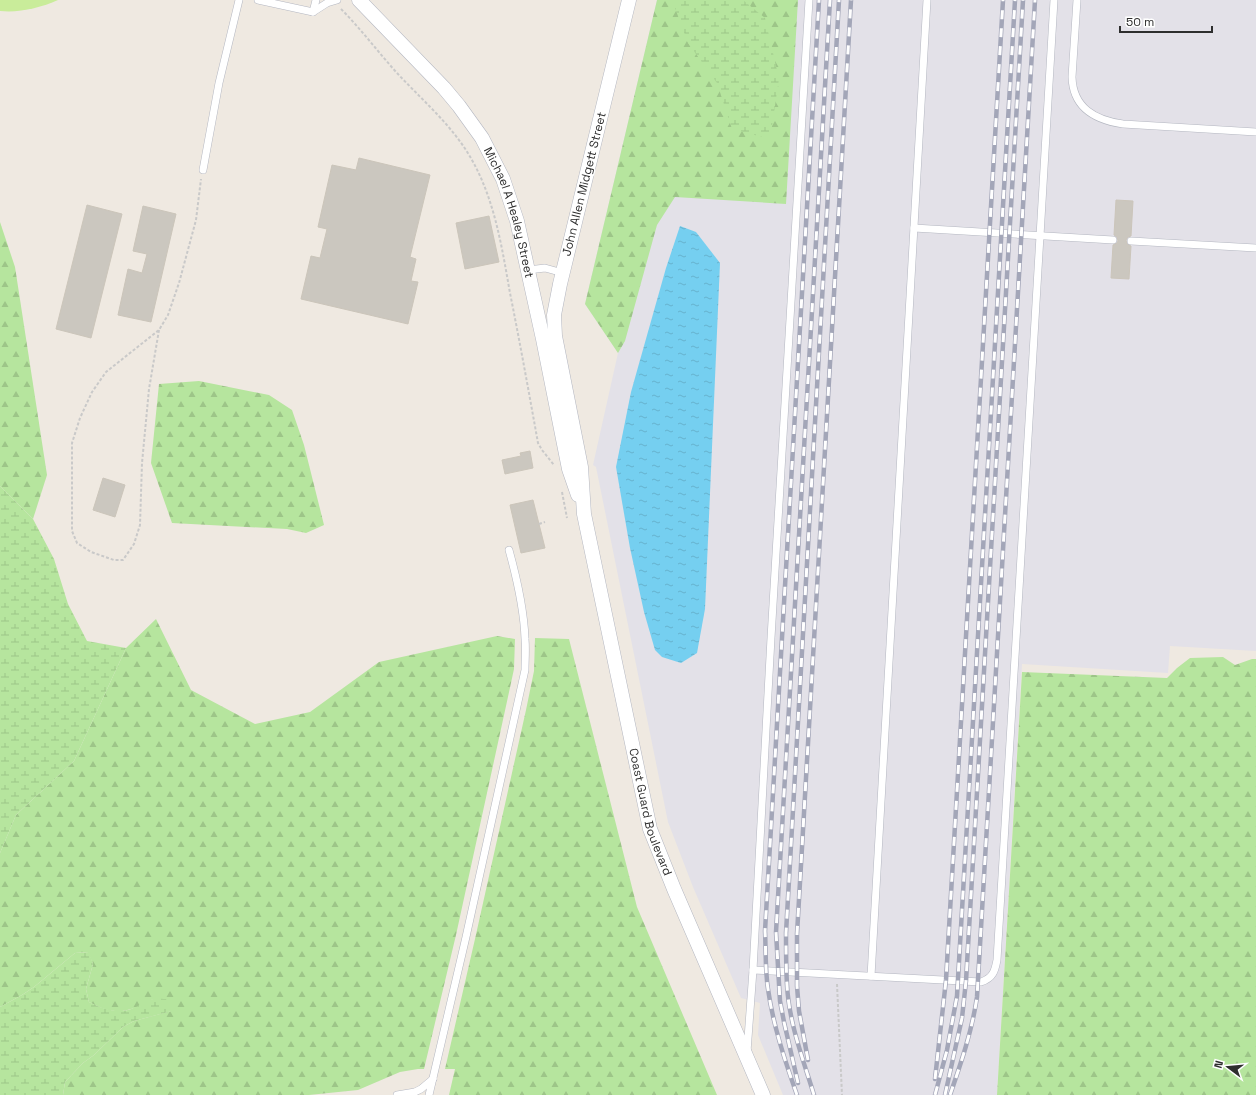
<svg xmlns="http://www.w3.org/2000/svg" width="1256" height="1095" font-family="'Space Grotesk',sans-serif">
	<defs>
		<pattern id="forest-firs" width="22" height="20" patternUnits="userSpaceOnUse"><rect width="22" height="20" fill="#b6e59e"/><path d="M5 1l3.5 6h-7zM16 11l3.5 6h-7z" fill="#9dc588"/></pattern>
		<pattern id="wetland-marsh" width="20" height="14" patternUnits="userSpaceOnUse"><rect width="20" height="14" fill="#b6e59e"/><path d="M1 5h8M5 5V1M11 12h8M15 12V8" fill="none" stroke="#9dc588"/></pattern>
		<pattern id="water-ripples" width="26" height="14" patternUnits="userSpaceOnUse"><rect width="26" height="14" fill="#75cff0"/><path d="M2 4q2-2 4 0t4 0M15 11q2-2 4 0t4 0" fill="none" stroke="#66b2ce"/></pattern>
	</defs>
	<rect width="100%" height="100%" fill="#efe9e1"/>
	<path fill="#e3e1e8" d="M657 0H1256V651L1170 646 1168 673 1022 664 997 1095H783L758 1035 760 1003 741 998 693 887 668 822 596 467 593 465 618 353 585 304Z"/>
	<g fill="url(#forest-firs)">
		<path d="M657 0H798L786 204 675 197 657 225 625 341 618 353 585 304Z"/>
		<path d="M0 222 15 267 47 475 33 519 0 486Z"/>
		<path d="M199 381 269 395 292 410 304 445 324 525 306 533 287 529 172 523 151 463 159 384Z"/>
		<path d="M156 619 191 690 255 724 310 712 379 662 497 636 515 639 514 669 506 706 456 935 424 1069H418L400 1072 358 1090 309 1095H63L65 1082 83 1063 94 1055 123 1027 134 1021 171 1011 153 999C128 1013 115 1016 89 1002L86 989 93 964 88 952 75 953 34 987 22 995 0 1007V853L16 815 74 761 126 648Z"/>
		<path d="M535 638 569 639 637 907 717 1095H449L455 1069H445L475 939 526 710 534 671Z"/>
		<path d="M1223 657 1235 665 1252 659H1256V1095H997L1022 672 1167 678 1177 668 1190 658Z"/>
	</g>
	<g fill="url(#wetland-marsh)">
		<path d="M678 0H743L765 18 779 79 770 139 732 129 717 83 688 43 675 8Z"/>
		<path d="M0 486 33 519 54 559 68 604 87 641 126 648 74 761 16 815 0 853Z"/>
		<path d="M89 952 93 964 86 989 89 1002C101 1008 114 1013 128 1010 137 1008 145 1000 153 999 157 998 162 999 166 999L172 1011 134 1021 123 1027 94 1055 83 1063 65 1082 63 1095H0V1007L22 995 34 987 75 953Z"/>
	</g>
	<path fill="#c9ec9a" d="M0 0H58C40 8 19 13 0 11Z"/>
	<path fill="url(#water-ripples)" d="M680 226 696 232 720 263 705 609 697 653 681 663 662 657 655 650 644 612 630 548 616 467 631 392 666 268Z"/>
	<g fill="#cbc7bf" stroke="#cbc5ba">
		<path d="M359 158 430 175 410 257 416 259 411 281 418 282 408 324 301 299 311 256 320 258 327 229 318 227 332 165 356 170Z"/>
		<path d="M1116 200 1133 201 1131 236 1128 237 1126 240 1127 244 1131 246 1129 279 1111 278 1113 245 1117 243 1118 241 1117 237 1114 235Z"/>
		<path d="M87 205 122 214 91 338 56 329Z"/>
		<path d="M143 206 176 214 151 322 118 315 128 269 142 273 147 254 133 251Z"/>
		<path d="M489 216 499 262 465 269 456 223Z"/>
		<path d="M530 451 533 468 505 474 502 460 521 456 520 453Z"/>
		<path d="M103 478 125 485 115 517 93 510Z"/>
		<path d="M533 500 545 548 521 553 510 505Z"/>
	</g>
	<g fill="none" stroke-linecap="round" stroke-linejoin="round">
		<defs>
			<g id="service">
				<path d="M258 0 313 12 327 3 337 0"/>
				<path d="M1077 0 1072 77C1073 108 1095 120 1123 124L1256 132"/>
				<path d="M313 12 316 0"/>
				<path d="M203 170 219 83 239 0"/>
				<path d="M914 228 1113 240"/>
				<path d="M1131 241 1256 248"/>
				<path d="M528 270 545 268 563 273"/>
				<path d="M753 970 981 982C993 978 995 971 997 960L1054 0"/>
				<path d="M871 976 927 0"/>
				<path d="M747 1052 753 970 771 638 809 0"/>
				<path d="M397 1095 415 1092 421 1089 433 1079"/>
				<path d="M429 1095 466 937 525 670C525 660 526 649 525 639 524 609 517 579 509 550"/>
			</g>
			<g id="minor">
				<path id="s1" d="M359 0 444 88 459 106 482 138 503 179 517 221 543 339 569 469 578 495"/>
				<path id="s2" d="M629 0 560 284 554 315 555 336 581 467 584 514 650 829 674 889 763 1095"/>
			</g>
		</defs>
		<use href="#service" stroke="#b4b7c1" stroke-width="8"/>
		<use href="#minor" stroke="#b4b7c1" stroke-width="15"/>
		<g stroke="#c9c9c9" stroke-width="2" stroke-dasharray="3 2" stroke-linecap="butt">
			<path d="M341 9C361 29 378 52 397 73 423 101 453 126 472 160 495 201 502 248 510 293 520 343 529 393 538 443L542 450 554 465"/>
			<path d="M159 330 149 389 142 463 140 525 134 544 123 560H114L91 552 77 543 72 531V443L80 418 92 392 106 372 159 330 168 315 179 283 196 220 201 179"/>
			<path d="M562 492 567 518"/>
			<path d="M539 524 545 522"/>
			<path d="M837 984 842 1095"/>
		</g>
		<use href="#service" stroke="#fff" stroke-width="7"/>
		<use href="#minor" stroke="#fff" stroke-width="14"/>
		<defs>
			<g id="rail">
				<path d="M808 1060 799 1011 797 986V934L851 0"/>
				<path d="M935 1079 946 980 1003 0"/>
				<path d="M798 1083 784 1022 780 1001 776 932 830 0"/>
				<path d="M797 1095C785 1061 773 1025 768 989 765 970 766 950 765 931L819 0"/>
				<path d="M814 1095C803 1059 789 1023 787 985 786 968 786 950 786 933L839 0"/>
				<path d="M935 1095 947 1050 957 996 1015 0"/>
				<path d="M945 1095 962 1018 966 981 1023 0"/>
				<path d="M950 1095C961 1063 972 1031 977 997L1035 0"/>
			</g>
		</defs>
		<use href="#rail" stroke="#a3a6b8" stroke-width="4.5"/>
		<use href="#rail" stroke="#fff" stroke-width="3" stroke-dasharray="9" stroke-linecap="butt"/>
	</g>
	<g text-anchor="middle" stroke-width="3" stroke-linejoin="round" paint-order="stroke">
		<g font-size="12" fill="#2e2e2e" stroke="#fff">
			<text transform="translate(584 184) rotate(-76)" y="4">John Allen Midgett Street</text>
			<text dy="4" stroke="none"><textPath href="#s1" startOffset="265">Michael A Healey Street</textPath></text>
			<text dy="4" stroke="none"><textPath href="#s2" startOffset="831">Coast Guard Boulevard</textPath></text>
		</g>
	</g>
	<g transform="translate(1228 1067) rotate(286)" stroke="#ffffff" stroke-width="3" paint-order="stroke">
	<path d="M0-3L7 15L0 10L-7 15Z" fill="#2e2e2e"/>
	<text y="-6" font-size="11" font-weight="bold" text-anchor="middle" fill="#2e2e2e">N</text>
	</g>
	<path d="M1120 26v6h92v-6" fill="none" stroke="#2e2e2e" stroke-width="2"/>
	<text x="1126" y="26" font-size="12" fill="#2e2e2e" stroke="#ffffff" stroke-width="3" paint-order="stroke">50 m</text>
</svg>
